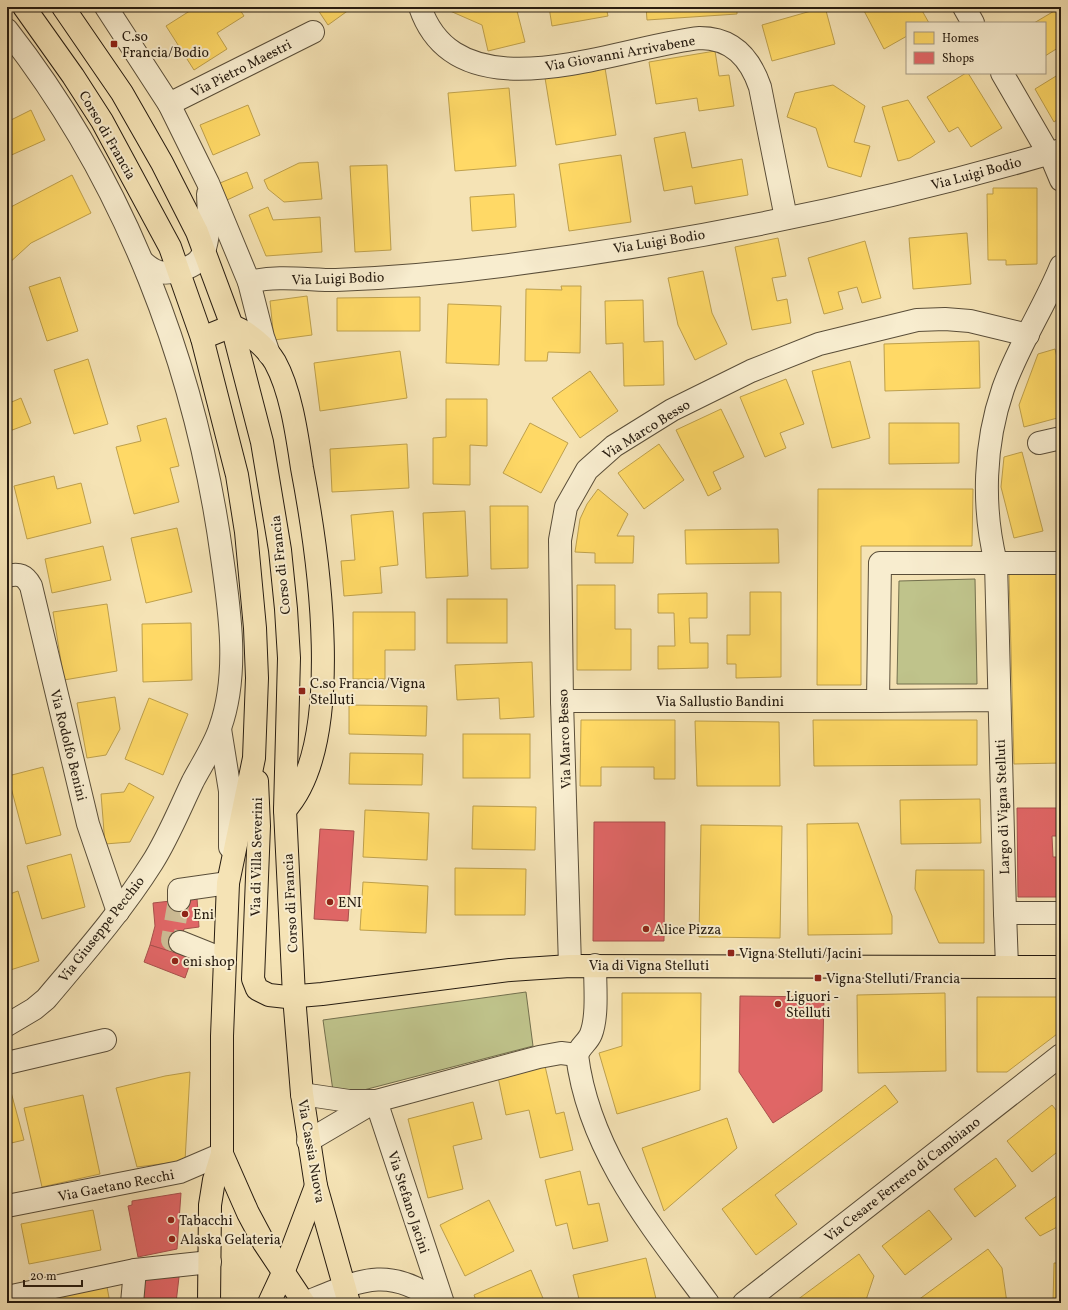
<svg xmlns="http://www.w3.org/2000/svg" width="1068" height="1310" font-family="Vollkorn,serif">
	<rect width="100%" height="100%" fill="#f5e3b5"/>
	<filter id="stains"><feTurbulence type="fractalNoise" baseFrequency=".005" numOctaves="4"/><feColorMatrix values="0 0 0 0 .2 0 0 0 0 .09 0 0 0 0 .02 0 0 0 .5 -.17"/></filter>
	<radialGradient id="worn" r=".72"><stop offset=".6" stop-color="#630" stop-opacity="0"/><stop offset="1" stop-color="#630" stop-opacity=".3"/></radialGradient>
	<g fill="#bfc38b" stroke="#73704e">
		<path d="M975 579 977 684H897L899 581Z"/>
		<path d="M526 992 533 1046 356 1092 333 1091 323 1020Z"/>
	</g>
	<g fill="#ffd966" stroke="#bea04c">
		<path d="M196 7H238L244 16 217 33 227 49 194 70 166 26Z"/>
		<path d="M316 7H353L328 25Z"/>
		<path d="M441 7H516L525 42 488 51 482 25Z"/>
		<path d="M549 7H606L608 16 552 26Z"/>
		<path d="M646 7H737V14L647 20Z"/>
		<path d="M825 7 835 44 772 61 762 25Z"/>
		<path d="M862 7H920L929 23H907V36L884 49Z"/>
		<path d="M1061 7V46L1045 56V23H1034Z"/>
		<path d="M715 51 719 76 729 75 734 106 699 111 697 98 656 104 649 62Z"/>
		<path d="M605 68 616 135 556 145 545 78Z"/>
		<path d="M966 73H968L1002 128 971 147 958 127 949 132 927 97Z"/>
		<path d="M1061 73V117L1054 122 1035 89Z"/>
		<path d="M833 85 865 106 854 142 870 146 861 177 828 167 816 128 787 117 795 93Z"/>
		<path d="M509 88 516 166 455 171 448 93Z"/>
		<path d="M908 100 935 142 910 158 898 161 882 107Z"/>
		<path d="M248 105 260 135 213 155 200 125Z"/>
		<path d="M31 110 45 140 7 157V122Z"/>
		<path d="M685 132 692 168 742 159 748 195 695 204 692 186 664 191 654 138Z"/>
		<path d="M621 155 631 222 569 231 559 164Z"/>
		<path d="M318 162 322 199 284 202 268 189 264 180 299 163Z"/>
		<path d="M387 165 391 250 355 252 350 166Z"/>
		<path d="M247 172 253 188 227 200 220 183Z"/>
		<path d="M72 175 91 213 31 243 7 265V209Z"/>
		<path d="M993 188H1037V264L1006 265V260H988L987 194H993Z"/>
		<path d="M514 194 516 227 472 231 470 197Z"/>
		<path d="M268 207 273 220 320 217 322 252 266 256 249 215Z"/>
		<path d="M967 233 971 284 913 289 909 238Z"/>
		<path d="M778 238 786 276 772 278 777 301 787 299 791 323 752 330 735 247Z"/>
		<path d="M865 241 881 298 862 303 857 287 838 292 843 309 824 314 808 258Z"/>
		<path d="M703 271 712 313 727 344 695 360 678 325 668 278Z"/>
		<path d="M60 277 78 331 47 341 29 287Z"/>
		<path d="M561 286H581L580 353 548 352 547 361H525L526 289 562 290Z"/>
		<path d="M307 296 312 335 274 340 270 301Z"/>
		<path d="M420 297V331H337V298Z"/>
		<path d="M643 300 644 342 663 341 664 385 624 386 623 343 606 344 605 301Z"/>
		<path d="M448 304 501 306 499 365 446 363Z"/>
		<path d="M979 341 980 388 885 391 884 344Z"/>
		<path d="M1055 349 1061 374V417L1024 427 1019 405 1038 354Z"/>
		<path d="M400 351 407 398 320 411 314 363Z"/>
		<path d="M88 359 108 424 74 434 54 370Z"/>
		<path d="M850 361 870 438 832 448 812 371Z"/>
		<path d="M590 371 618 411 580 438 552 398Z"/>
		<path d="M786 379 804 424 780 433 786 448 765 457 740 397Z"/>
		<path d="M21 398 31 423 7 432V404Z"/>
		<path d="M446 399H487V446L470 445V485L433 484V438L446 437Z"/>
		<path d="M721 409 744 457 713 472 721 489 708 496 676 430Z"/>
		<path d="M166 418 179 466 170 468 179 502 134 514 116 447 141 441 137 426Z"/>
		<path d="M530 423 568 443 541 493 503 473Z"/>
		<path d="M889 423H959V463L889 464Z"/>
		<path d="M407 444 409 488 332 492 330 449Z"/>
		<path d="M659 444 684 480 644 509 618 473Z"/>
		<path d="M1022 452 1043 531 1014 538 1001 487 1004 457Z"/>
		<path d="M54 476 57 489 81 483 91 523 27 539 14 486Z"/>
		<path d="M598 489 628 514 617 536H634L633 563H595V553L575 552 580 519 587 504Z"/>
		<path d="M818 489H973L972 546H861V685H817Z"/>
		<path d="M490 506H528V568L491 569Z"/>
		<path d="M393 511 398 565 380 567 382 593 344 596 341 561 355 560 351 515Z"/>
		<path d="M465 511 468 576 426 578 423 513Z"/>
		<path d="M177 528 192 592 146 603 131 538Z"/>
		<path d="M778 529 779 563 686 564 685 530Z"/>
		<path d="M103 546 111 580 52 593 45 559Z"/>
		<path d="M1057 573 1061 763 1014 764 1009 574Z"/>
		<path d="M577 585H615V629H631V670H577Z"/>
		<path d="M750 592H781V677L736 678V664H727V635H750Z"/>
		<path d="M707 593V618H689L690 643H708V668L658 669V646H675L674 613H658V594Z"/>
		<rect x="447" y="599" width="60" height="44"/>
		<path d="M107 604 117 671 64 680 53 612Z"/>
		<path d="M353 612H415V650H385V679H353Z"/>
		<path d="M191 623 192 680 143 682 142 624Z"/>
		<path d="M532 662 534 717 500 719 499 698 457 700 455 665Z"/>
		<path d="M115 697 120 729 106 755 87 758 77 703Z"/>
		<path d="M149 698 188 714 163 775 125 759Z"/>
		<path d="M349 705 427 706 426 736 349 734Z"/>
		<path d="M581 720H675V779H654V767H601V786H580Z"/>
		<path d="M813 720H977V765L814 766Z"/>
		<path d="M695 721 779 722 780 786H697Z"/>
		<rect x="463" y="734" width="67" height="44"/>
		<path d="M350 753 423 754 422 785 349 784Z"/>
		<path d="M43 767 61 835 26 844 8 776Z"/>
		<path d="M129 783 154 797 130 842 105 844 101 794 124 792Z"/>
		<path d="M980 799 981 843 901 844 900 800Z"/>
		<path d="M473 806 536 807 535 850 472 849Z"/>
		<path d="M365 810 429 813 427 860 363 857Z"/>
		<path d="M858 823 892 916V934L808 935 807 824Z"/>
		<path d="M701 825 782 826 780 938 699 937Z"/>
		<path d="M71 854 85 907 42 919 27 866Z"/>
		<path d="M455 868 526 869 525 915H455Z"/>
		<path d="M916 870H984V943H939L915 889Z"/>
		<path d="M363 882 428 886 426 933 360 930Z"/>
		<path d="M18 891 39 961 7 971V895Z"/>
		<path d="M622 993H701L700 1090 617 1114 599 1053 622 1046Z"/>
		<path d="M945 993 946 1071 858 1073 857 995Z"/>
		<path d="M977 997H1061V1031L1007 1072H977Z"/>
		<path d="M545 1066 556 1114 564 1112 573 1150 540 1158 529 1110 506 1115 498 1077Z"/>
		<path d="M190 1072 185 1161 137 1167 116 1088 165 1076Z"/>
		<path d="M885 1085 898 1102 775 1195 797 1224 756 1255 722 1209Z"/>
		<path d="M11 1092 24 1140 7 1144V1093Z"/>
		<path d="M83 1095 100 1174 42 1187 24 1108Z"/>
		<path d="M473 1102 482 1139 453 1146 463 1189 428 1198 408 1119Z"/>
		<path d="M1052 1105 1061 1116V1149L1032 1172 1007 1141Z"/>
		<path d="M727 1118 737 1148 664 1211 642 1148Z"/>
		<path d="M996 1158 1016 1186 975 1217 954 1189Z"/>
		<path d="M580 1171 588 1205 599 1203 608 1241 573 1249 567 1223 556 1226 545 1180Z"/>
		<path d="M7 1177 11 1192 7 1193Z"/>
		<path d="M1061 1193V1225L1040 1236 1025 1218Z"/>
		<path d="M489 1200 514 1251 465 1276 440 1225Z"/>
		<path d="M93 1210 101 1250 29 1264 21 1224Z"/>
		<path d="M929 1210 952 1239 905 1275 882 1246Z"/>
		<path d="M988 1249 1002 1268 1007 1303H914Z"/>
		<path d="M859 1254 874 1276 865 1303H793Z"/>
		<path d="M646 1258 657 1303H580L573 1275Z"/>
		<path d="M1054 1263H1061V1303H1053Z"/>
		<path d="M531 1270 545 1303H477L474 1295Z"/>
		<path d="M107 1287 110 1303H24Z"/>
	</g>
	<g fill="#e06666" stroke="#a8504c">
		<path d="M1017 808H1061V836H1052L1053 857H1061V897H1018Z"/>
		<path d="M594 822H665L664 941H593Z"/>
		<path d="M320 829 354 831 348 921 314 919Z"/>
		<path d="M197 898 199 927 184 929 176 954 150 945 155 926 153 903Z"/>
		<path d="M150 945 192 958 185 978 144 962Z"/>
		<path d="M740 996 824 997 822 1091 773 1123 739 1072Z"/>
		<path d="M181 1193 177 1249 138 1257 128 1206 132 1205V1201Z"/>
		<path d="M169 1271 179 1277 176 1303H142L144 1277Z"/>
	</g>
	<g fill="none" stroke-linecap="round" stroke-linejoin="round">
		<path stroke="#ccbb94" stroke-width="22" stroke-dasharray="22 11" stroke-linecap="butt" d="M179 900 172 940 180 942"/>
		<defs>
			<g id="minor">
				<path d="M106 7 169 104 208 183 249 282 263 337 269 354"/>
				<path d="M420 7C458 119 619 46 700 38 732 38 750 58 760 87L786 218"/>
				<path d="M964 7 973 23"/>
				<path d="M7 30C126 182 196 367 222 557 230 612 239 675 220 728 214 746 202 764 193 781 180 808 168 838 152 863 121 912 83 955 46 999L34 1009 7 1025"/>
				<path d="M1002 73 1053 161 1061 180"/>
				<path d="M169 104 313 32"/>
				<path d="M144 263C154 272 163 275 176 271 184 269 192 267 198 261 211 248 209 212 208 194"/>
				<path d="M1061 266C1044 308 1018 346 1003 389 984 444 982 507 996 563H1061"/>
				<path d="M249 282C277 275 308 280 336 280 391 278 447 273 501 266 690 242 878 204 1061 150"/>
				<path d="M1039 443 1061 438"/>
				<path d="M7 576C19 573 25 575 31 586L88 824 118 912"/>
				<path d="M999 700 878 701 880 563H996L1005 913"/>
				<path d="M562 701H878"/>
				<path d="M220 729 230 791V847"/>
				<path d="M179 900V890L228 883"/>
				<path d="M180 942 225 960"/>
				<path d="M570 966 562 701 560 540 566 507 587 470 614 446 672 410 751 371 819 344 917 320 945 319 970 321 1028 335"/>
				<path d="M1007 966 1005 913H1061"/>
				<path d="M577 1055C589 1152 652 1227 708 1303"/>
				<path d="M577 1055C580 1046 588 1042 591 1034 598 1016 595 985 595 965"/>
				<path d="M7 1063 105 1040"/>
				<path d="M302 1094 349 1101H376L539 1057 561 1053 577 1055"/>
				<path d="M376 1101 443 1303"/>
				<path d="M308 1141 376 1101"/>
				<path d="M7 1206 180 1172 222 1154"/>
				<path d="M7 1297 135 1270 210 1262"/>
				<path d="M132 1303 135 1270"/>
				<path d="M305 1303C360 1280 388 1264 440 1303"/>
				<path d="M744 1303 1061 1055"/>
			</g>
			<g id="major">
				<path d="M24 7 73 76 102 121 170 247 202 338 237 475 246 532 255 628 257 678 254 758 228 883 222 1036V1154L214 1180 210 1205 209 1303"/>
				<path d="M63 7 122 93 162 163 197 232 232 326 262 442 280 550 286 609 289 658 285 810 294 996 302 1094 316 1186 349 1303"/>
				<path d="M202 338 232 326C247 331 267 348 275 362 291 391 297 435 302 468 318 552 347 742 285 810"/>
				<path d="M257 781 259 826 253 979 257 989 269 995 287 997 322 994 510 970 570 966 1061 967"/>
				<path d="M222 1154 248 1213 264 1243 304 1303"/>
				<path d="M269 1303 283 1273 316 1186"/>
			</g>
		</defs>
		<use href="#minor" stroke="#5a4e39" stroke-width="24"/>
		<use href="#major" stroke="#271c10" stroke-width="24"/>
		<use href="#minor" stroke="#f8edcf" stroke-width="22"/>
		<use href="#major" stroke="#f5e3b5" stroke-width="22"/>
	</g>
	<g fill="#8f2418" stroke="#f8edcf" stroke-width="1.5">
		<rect x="110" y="40" width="8" height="8" rx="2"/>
		<rect x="298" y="687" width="8" height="8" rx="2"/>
		<circle cx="330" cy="902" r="4"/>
		<circle cx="185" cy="914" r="4"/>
		<circle cx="646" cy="929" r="4"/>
		<rect x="727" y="949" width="8" height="8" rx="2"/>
		<circle cx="175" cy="961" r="4"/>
		<rect x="814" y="974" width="8" height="8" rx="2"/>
		<circle cx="778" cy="1004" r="4"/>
		<circle cx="171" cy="1220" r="4"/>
		<circle cx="172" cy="1239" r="4"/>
	</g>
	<g text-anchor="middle" stroke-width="4" stroke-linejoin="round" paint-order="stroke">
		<g font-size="14" fill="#271c10" stroke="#f8edcf" text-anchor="start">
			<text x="122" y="41">C.so<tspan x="122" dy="16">Francia/Bodio</tspan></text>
			<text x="310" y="688">C.so Francia/Vigna<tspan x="310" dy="16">Stelluti</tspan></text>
			<text x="338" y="907">ENI</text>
			<text x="193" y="919">Eni</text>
			<text x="654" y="934">Alice Pizza</text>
			<text x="739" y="958">Vigna Stelluti/Jacini</text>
			<text x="183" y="966">eni shop</text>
			<text x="826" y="983">Vigna Stelluti/Francia</text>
			<text x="786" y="1001">Liguori -<tspan x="786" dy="16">Stelluti</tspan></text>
			<text x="179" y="1225">Tabacchi</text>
			<text x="180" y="1244">Alaska Gelateria</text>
		</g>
		<g font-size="14" fill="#271c10" stroke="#f8edcf">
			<text transform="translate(620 53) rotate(-10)" y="5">Via Giovanni Arrivabene</text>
			<text transform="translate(241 68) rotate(-27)" y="5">Via Pietro Maestri</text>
			<text transform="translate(108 135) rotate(60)" y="5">Corso di Francia</text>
			<text transform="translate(976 173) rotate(-15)" y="5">Via Luigi Bodio</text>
			<text transform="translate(659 241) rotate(-9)" y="5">Via Luigi Bodio</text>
			<text transform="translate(338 278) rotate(-2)" y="5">Via Luigi Bodio</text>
			<text transform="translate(646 429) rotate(-32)" y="5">Via Marco Besso</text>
			<text transform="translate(280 565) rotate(-96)" y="5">Corso di Francia</text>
			<text x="720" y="706">Via Sallustio Bandini</text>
			<text transform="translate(564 739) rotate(-92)" y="5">Via Marco Besso</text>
			<text transform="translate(69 745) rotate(76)" y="5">Via Rodolfo Benini</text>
			<text transform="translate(1002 807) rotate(-92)" y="5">Largo di Vigna Stelluti</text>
			<text transform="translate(256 857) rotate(-89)" y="5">Via di Villa Severini</text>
			<text transform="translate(290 903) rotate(-93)" y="5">Corso di Francia</text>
			<text transform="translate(101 929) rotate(-52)" y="5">Via Giuseppe Pecchio</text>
			<text x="649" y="970">Via di Vigna Stelluti</text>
			<text transform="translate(312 1151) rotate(80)" y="5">Via Cassia Nuova</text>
			<text transform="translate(902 1179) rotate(-38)" y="5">Via Cesare Ferrero di Cambiano</text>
			<text transform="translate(116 1185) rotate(-11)" y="5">Via Gaetano Recchi</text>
			<text transform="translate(409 1202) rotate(72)" y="5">Via Stefano Jacini</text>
		</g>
	</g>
	<rect width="1068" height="1310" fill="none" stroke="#f5e3b5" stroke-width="24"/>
	<rect x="8" y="8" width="1052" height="1294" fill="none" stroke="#271c10" stroke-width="2"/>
	<rect x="12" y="12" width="1044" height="1286" fill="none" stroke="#271c10"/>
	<rect x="906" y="22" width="140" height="52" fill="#f8edcf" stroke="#a49983"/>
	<rect x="914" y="32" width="20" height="12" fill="#ffd966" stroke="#a49983"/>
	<text x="942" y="42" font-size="12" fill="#271c10">Homes</text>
	<rect x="914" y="52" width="20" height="12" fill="#e06666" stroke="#a49983"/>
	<text x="942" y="62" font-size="12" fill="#271c10">Shops</text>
	<path d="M24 1280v6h58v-6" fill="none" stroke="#271c10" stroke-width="2"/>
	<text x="30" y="1280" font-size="12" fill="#271c10" stroke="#f8edcf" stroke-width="3" paint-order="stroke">20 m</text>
	<rect width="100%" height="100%" filter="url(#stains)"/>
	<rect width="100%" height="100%" fill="url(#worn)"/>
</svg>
